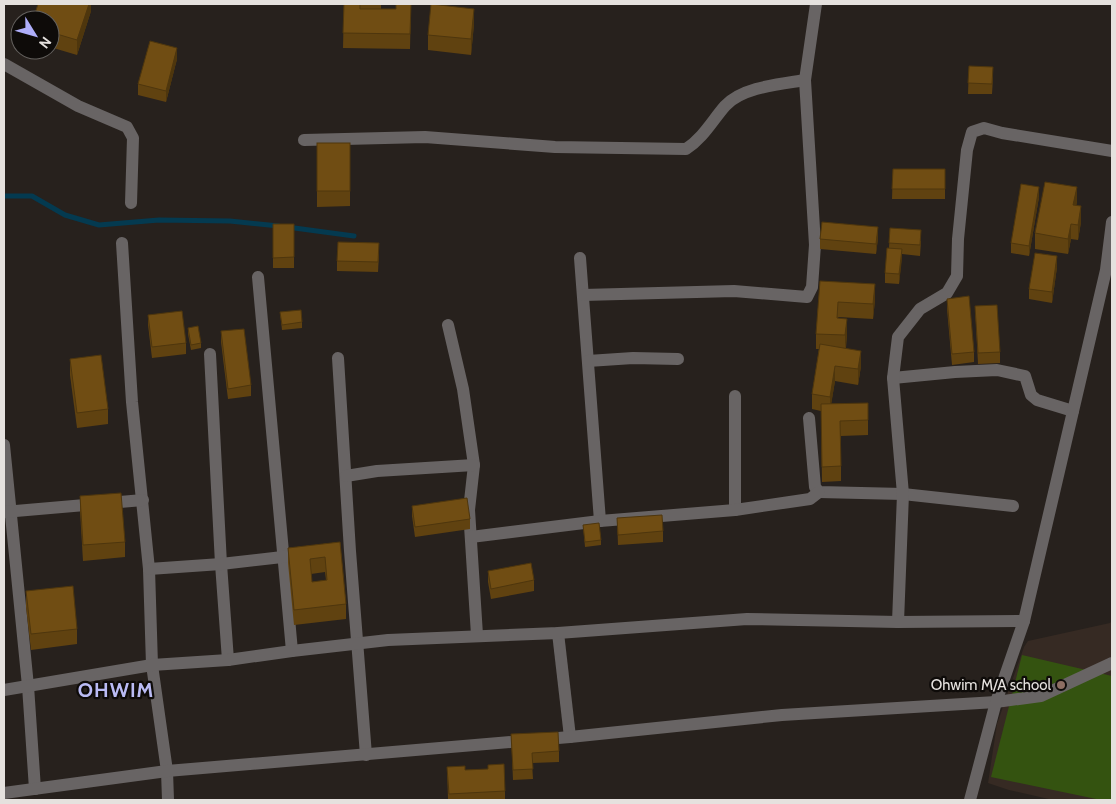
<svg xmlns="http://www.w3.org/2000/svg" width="1116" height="804" font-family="Cabin,sans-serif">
	<rect width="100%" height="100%" fill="#27211d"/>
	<path fill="#362a23" d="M1112 621V800H1053L1009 790 988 783 997 724 1024 647 1028 641 1110 623Z"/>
	<path fill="#345310" d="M1022 655 1112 676V800H1101L991 777Z"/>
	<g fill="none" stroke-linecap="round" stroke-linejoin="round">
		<g stroke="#043a50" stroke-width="5">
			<path d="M4 196H32L65 215 99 225 159 220 230 221 279 226"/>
			<path d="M287 227 354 236"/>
		</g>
		<g stroke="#686464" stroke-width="12">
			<path d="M4 64 78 106 127 127 133 138 131 203"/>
			<path d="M304 140 425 137 555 147 686 149C703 138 712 121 725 106 742 87 781 84 805 80"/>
			<path d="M122 243 132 402 149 569 152 665 167 771 168 800"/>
			<path d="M580 258 600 521"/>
			<path d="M258 277 292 651"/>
			<path d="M583 295 734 291 807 297 812 287 815 245 805 80 816 4"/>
			<path d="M448 325 463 389 474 465 469 510 477 635"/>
			<path d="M210 354 221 564 228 660"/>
			<path d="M338 358 350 551 366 755"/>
			<path d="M588 361 633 358 678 359"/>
			<path d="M893 378 955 372 997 370 1025 376 1031 395 1037 400 1073 411"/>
			<path d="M809 418 815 487 819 492 903 494 1013 506"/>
			<path d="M4 445 28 686 35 789"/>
			<path d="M346 476 377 471 474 465"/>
			<path d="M735 510V396"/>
			<path d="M4 512 143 500"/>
			<path d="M471 537 600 521 735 510 810 499 819 492"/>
			<path d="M149 569 221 564 291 556"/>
			<path d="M898 622 903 494 893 378 898 337 920 309 947 293 957 276 958 239 967 150 972 132 984 128 1002 133 1112 151"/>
			<path d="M558 633 570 737"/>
			<path d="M4 690 152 665 228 660 292 651 388 640 558 633 747 619 898 622 1024 621"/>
			<path d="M4 793 167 771 570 737 782 715 996 702 1041 696 1112 663"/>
			<path d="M970 800 996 702 1024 621 1106 270 1112 222"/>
		</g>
	</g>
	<g fill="#604210" fill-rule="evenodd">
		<path d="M91 4V11L77 55 50 47V20Z"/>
		<path d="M344 4H381V9H396L411 4 410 49 343 48Z"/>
		<path d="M474 24 471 55 428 50V35Z"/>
		<path d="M177 59 166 102 138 95V84Z"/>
		<path d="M969 66 993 77 992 94H968Z"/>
		<path d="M317 143H350V206L317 207Z"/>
		<path d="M893 169H945V199H892Z"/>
		<path d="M1039 197 1029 256 1011 253V243Z"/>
		<path d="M1077 203 1076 205 1081 222 1078 240 1071 239 1068 254 1035 249V233Z"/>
		<rect x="273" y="224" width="21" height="44"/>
		<path d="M890 228 921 241 920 256 902 254 899 284 885 283V273L889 248Z"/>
		<path d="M878 238 876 254 820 249V239Z"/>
		<path d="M379 254 378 272 337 271V261Z"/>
		<path d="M1057 267 1052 303 1029 299V289Z"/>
		<path d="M820 281 875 300 873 319 838 317 847 334 846 348 861 366 858 385 835 381 831 404 868 420V435L841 436V481L822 482 821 411 812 409V394L819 349H816V334Z"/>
		<path d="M947 299 974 352V362L952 365 947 309Z"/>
		<path d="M975 306 1000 352V363L978 364Z"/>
		<path d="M280 312 302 322V328L282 330Z"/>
		<path d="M148 315 186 343V354L152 358 148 325Z"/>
		<path d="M188 328 201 343V348L191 350 188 334Z"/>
		<path d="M221 331 251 385V396L228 399 221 342Z"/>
		<path d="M70 359 108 409V424L77 428 70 375Z"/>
		<path d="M80 496 125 542V557L83 561 80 511Z"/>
		<path d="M412 506 470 519V529L415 537 412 516Z"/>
		<path d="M617 518 663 531V542L618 545Z"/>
		<path d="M583 525 601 540V545L585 547Z"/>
		<path d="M340 542 346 604V619L294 625 288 563V548ZM325 572 326 580 312 582 311 574Z"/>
		<path d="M488 571 534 580V591L491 599 488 582Z"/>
		<path d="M26 591 77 629V644L31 650 26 607Z"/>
		<path d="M511 734 559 751V762L532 763 533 779 513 780Z"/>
		<path d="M447 767 465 770 505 791V800H448Z"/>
	</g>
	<g fill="#4e360d">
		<path d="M89 4H91V11L77 55V40Z"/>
		<path d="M474 9V24L471 55V39Z"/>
		<path d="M177 48V59L166 102V91Z"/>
		<path d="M1039 187V197L1029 256V246Z"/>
		<path d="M1077 187V203L1073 220V205Z"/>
		<path d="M1081 206V222L1078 240V225Z"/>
		<path d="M1071 224V239L1068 254V239Z"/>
		<path d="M878 227V238L876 254V244Z"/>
		<path d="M902 249V259L899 284V274Z"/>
		<path d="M1057 256V267L1052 303V292Z"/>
		<path d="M875 284V300L873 319V304Z"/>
		<path d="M847 319V334L845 351V335Z"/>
		<path d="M861 351V366L858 385V369Z"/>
		<path d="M835 366V381L830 412V397Z"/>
	</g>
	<g fill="#704d13" stroke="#4e360d" fill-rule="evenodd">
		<path d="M38 4H89L77 40 50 32V20H33Z"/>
		<path d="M344 4H360V9H396V4H411L410 34 343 33Z"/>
		<path d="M431 4 474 9 471 39 428 35Z"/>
		<path d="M150 41 177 48 166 91 138 84Z"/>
		<path d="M969 66 993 67 992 84 968 83Z"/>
		<rect x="317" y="143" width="33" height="48"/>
		<path d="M893 169H945V189H892Z"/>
		<path d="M1045 182 1077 187 1073 205 1081 206 1078 225 1071 224 1068 239 1035 233Z"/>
		<path d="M1021 184 1039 187 1029 246 1011 243Z"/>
		<path d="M822 222 878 227 876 244 820 239Z"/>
		<path d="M273 224H294V257L273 258Z"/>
		<path d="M890 228 921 230 920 245 889 243Z"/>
		<path d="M338 242 379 243 378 262 337 261Z"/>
		<path d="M887 248 902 249 899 274 885 273Z"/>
		<path d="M1035 253 1057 256 1052 292 1029 289Z"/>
		<path d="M820 281 875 284 873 304 838 302 837 318 847 319 845 335 816 334Z"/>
		<path d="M969 296 974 352 952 354 947 299Z"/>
		<path d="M997 305 1000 352 978 353 975 306Z"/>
		<path d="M301 310 302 322 282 325 280 312Z"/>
		<path d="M182 311 186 343 152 347 148 315Z"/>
		<path d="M198 326 201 343 191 345 188 328Z"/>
		<path d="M244 329 251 385 228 389 221 331Z"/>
		<path d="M820 344 861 351 858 369 835 366 830 397 812 394Z"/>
		<path d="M101 355 108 409 77 413 70 359Z"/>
		<path d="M868 403V420L840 421 841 466 822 467 821 404Z"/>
		<path d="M121 493 125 542 83 545 80 496Z"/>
		<path d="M467 498 470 519 415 527 412 506Z"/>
		<path d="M662 515 663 531 618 535 617 518Z"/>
		<path d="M599 523 601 540 585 542 583 525Z"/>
		<path d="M340 542 346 604 294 610 288 548ZM325 557 327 580 312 582 310 559Z"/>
		<path d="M531 563 534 580 491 589 488 571Z"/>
		<path d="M73 586 77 629 31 634 26 591Z"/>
		<path d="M558 732 559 751 532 753 533 769 513 770 511 734Z"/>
		<path d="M504 764 505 791 449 794 447 767 465 766V770L488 769V765Z"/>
	</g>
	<circle fill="#8d6e63" stroke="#0e0b09" stroke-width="2" cx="1061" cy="685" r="5"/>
	<g text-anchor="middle" stroke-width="4.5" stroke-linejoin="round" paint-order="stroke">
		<g font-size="15" fill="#e5e1de" stroke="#0e0b09" text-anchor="end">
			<text x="1051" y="690">Ohwim M/A school</text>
		</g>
		<g font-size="20" font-weight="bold" letter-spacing="1" fill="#babbf4" stroke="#0e0b09">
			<text x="116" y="697">OHWIM</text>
		</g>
	</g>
	<rect width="1116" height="804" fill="none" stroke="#e5e1de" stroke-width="10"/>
	<g transform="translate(35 35) rotate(127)"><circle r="24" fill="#0e0b09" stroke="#64615e"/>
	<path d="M0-4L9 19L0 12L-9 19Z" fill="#afaefa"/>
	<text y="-8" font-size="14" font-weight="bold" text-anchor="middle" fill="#e5e1de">N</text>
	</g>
</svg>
